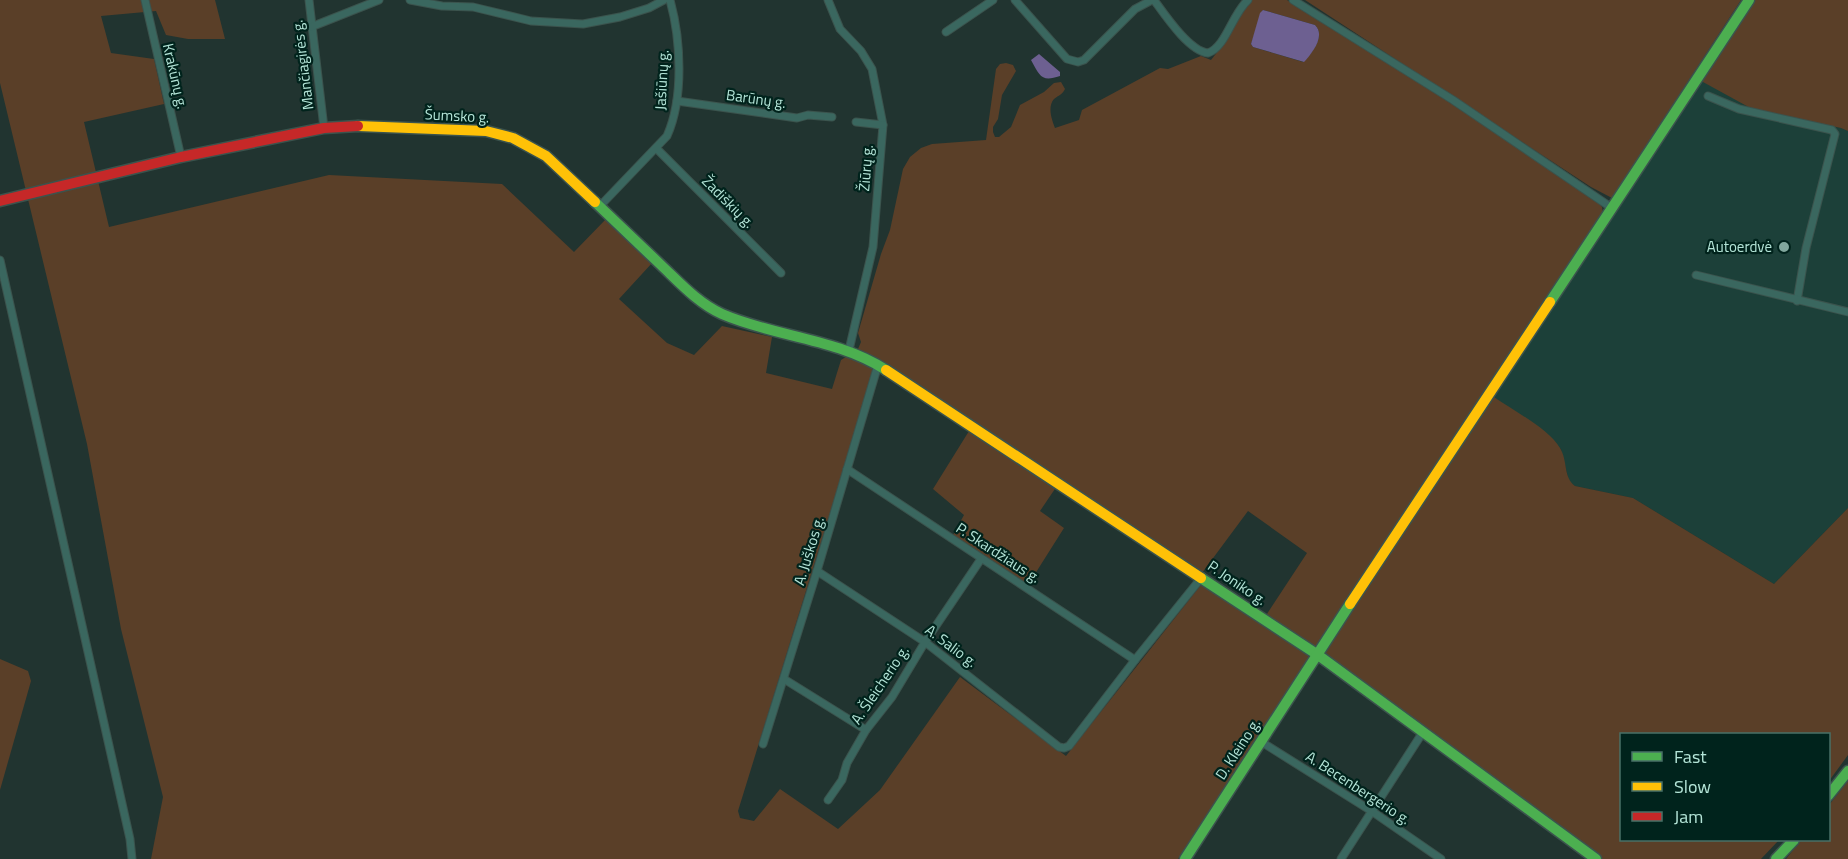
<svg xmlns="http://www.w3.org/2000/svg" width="1848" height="859" font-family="'Titillium Web',sans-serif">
	<rect width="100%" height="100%" fill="#213430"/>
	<path fill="#1c4039" d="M1692 75 1754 110 1841 128 1848 131V508L1774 584 1633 498 1575 486 1569 481 1561 449 1485 391Z"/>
	<g fill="#5a3f28" fill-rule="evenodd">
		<path d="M0 0H215L225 39H188L166 35 156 11 101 16 111 53 154 59 164 104 84 122 109 227 329 175 502 184 574 252 607 218 653 262 619 299 667 343 694 355 722 326 772 337 766 373 832 389 841 360 849 355 855 356 861 342 858 333 881 254 890 230 903 169 910 157 921 148 932 144 986 140 996 69 1000 64 1006 63 1013 65 1016 71 1002 95 998 119 993 127V132L995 137H999L1011 127 1020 105 1044 92 1054 83 1061 82 1065 89C1062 95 1059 95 1054 99 1047 107 1052 120 1055 128L1079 120 1082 110 1160 68 1168 69 1201 56 1211 60C1228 41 1234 16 1252 0H1287L1437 94 1598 202 1602 207 1603 213 1486 391C1507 408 1547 426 1560 448 1568 461 1563 477 1575 486L1633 498 1774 584 1848 508V755L1829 781 1828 734H1622V840H1779L1761 859H1592L1599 854 1317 648 1178 859H151L163 797 121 629 87 444 0 83ZM1263 10 1315 25C1326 36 1312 53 1303 62L1253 47 1251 44ZM879 360 974 423 933 489 964 515 953 535 1028 585 1064 528 1040 511 1061 480 1202 573 1248 511 1307 553 1263 620 1204 581 1066 756 960 677 880 790 838 829 780 789 754 821 740 818 738 811 873 374V369Z"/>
		<path d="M1305 0H1741L1612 198 1591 187Z"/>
		<path d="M1754 0H1848V131L1841 128 1754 110 1703 82V77Z"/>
		<path d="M0 659 28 671 31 681 0 790Z"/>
		<path d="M1848 781V859H1786L1801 840H1828L1829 805Z"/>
	</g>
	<g fill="#6d6091">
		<path d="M1263 10 1315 25C1326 36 1312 53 1304 62L1253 47 1251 44 1260 13Z"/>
		<path d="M1039 54 1060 72V76C1042 82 1040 77 1031 60Z"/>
	</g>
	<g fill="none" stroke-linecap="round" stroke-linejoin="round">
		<defs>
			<g id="street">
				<path d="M145 0 181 157"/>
				<path d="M309 0 324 128"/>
				<path d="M410 0 442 6 473 7 531 21 583 24 620 17 649 8 664 0"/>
				<path d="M828 0 840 29 861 51 872 69 883 125 873 247 849 350"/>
				<path d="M1015 0 1067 59 1078 62 1084 60 1135 9 1152 0"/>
				<path d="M1154 0C1165 15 1189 51 1208 53 1226 47 1232 14 1248 0"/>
				<path d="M1293 0 1453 100 1612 208"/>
				<path d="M311 27 379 0"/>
				<path d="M946 32 993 0"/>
				<path d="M1708 96 1739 109 1832 130 1835 134 1806 248 1797 301"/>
				<path d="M677 101 797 118 808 115 832 117"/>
				<path d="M856 122 883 125"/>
				<path d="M656 148 781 273"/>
				<path d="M600 206 667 136C684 98 681 40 670 0"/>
				<path d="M0 260 130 839 132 859"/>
				<path d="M1696 275 1848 312"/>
				<path d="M847 469 1135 660"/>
				<path d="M817 571 925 642 1059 747 1064 748 1069 746 1135 660 1202 577"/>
				<path d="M784 679 866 730"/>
				<path d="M1260 741 1373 812 1441 859"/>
				<path d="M763 744 817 571 878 365"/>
				<path d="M828 800 842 780 847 763 866 730 892 697 925 642 981 559"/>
				<path d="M1341 859 1423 732"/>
			</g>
			<g id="fast">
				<path d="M595 202C617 223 639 244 661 265 680 283 698 303 722 314 775 337 836 338 886 370"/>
				<path d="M1550 302 1749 0"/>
				<path d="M1201 578 1318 655 1596 859"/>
				<path d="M1828 796 1848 771"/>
				<path d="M1185 859 1350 604"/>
				<path d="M1776 859 1794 840"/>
			</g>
			<g id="slow">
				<path d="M358 126 486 131 513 138 546 156 595 202"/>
				<path d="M886 370 1201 578"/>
				<path d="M1350 604 1550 302"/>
			</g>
			<path id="jam" d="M0 201 181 157 324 128 358 126"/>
		</defs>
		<use href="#street" stroke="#3b534d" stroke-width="9"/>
		<use href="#fast" stroke="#3b534d" stroke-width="13"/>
		<use href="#slow" stroke="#3b534d" stroke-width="13"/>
		<use href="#jam" stroke="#3b534d" stroke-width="13"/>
		<use href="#street" stroke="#3a675f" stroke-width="7"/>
		<use href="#fast" stroke="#4caf50" stroke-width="10"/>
		<use href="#slow" stroke="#ffc107" stroke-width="10"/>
		<use href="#jam" stroke="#c62828" stroke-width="10"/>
	</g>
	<circle fill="#81a79d" stroke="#00231c" stroke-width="2" cx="1784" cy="247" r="6"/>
	<g text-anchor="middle" stroke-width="4.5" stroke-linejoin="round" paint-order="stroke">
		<g font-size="15" fill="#b4e5d8" stroke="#00231c">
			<text transform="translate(303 65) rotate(-97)" y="5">Mančiagirės g.</text>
			<text transform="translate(175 76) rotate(77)" y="5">Krakūnų g.</text>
			<text transform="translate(662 80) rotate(-87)" y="5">Jašiūnų g.</text>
			<text transform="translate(756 99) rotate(8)" y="5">Barūnų g.</text>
			<text transform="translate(457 116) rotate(3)" y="5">Šumsko g.</text>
			<text transform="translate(866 168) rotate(-85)" y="5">Žiūrų g.</text>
			<text transform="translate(728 202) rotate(45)" y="5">Žadiškių g.</text>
			<text transform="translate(809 551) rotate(-73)" y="5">A. Juškos g.</text>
			<text transform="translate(998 553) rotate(33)" y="5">P. Skardžiaus g.</text>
			<text transform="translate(1237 583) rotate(34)" y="5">P. Joniko g.</text>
			<text transform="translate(951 646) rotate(37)" y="5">A. Salio g.</text>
			<text transform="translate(880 685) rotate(-56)" y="5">A. Šleicherio g.</text>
			<text transform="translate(1238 749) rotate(-57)" y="5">D. Kleino g.</text>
			<text transform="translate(1358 788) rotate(33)" y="5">A. Becenbergerio g.</text>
		</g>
		<g font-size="15" fill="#b4e5d8" stroke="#00231c" text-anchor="end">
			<text x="1772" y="252">Autoerdvė</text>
		</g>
	</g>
	<rect x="1620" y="733" width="210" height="108" fill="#00231c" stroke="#487167" stroke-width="1.5"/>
	<rect x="1632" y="752" width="30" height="9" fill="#4caf50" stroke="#487167" stroke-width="1.5"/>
	<text x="1674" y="763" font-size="18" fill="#b4e5d8">Fast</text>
	<rect x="1632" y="782" width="30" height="9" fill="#ffc107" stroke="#487167" stroke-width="1.5"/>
	<text x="1674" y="793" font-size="18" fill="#b4e5d8">Slow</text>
	<rect x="1632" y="812" width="30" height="9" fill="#c62828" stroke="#487167" stroke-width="1.5"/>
	<text x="1674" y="823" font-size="18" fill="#b4e5d8">Jam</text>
</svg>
